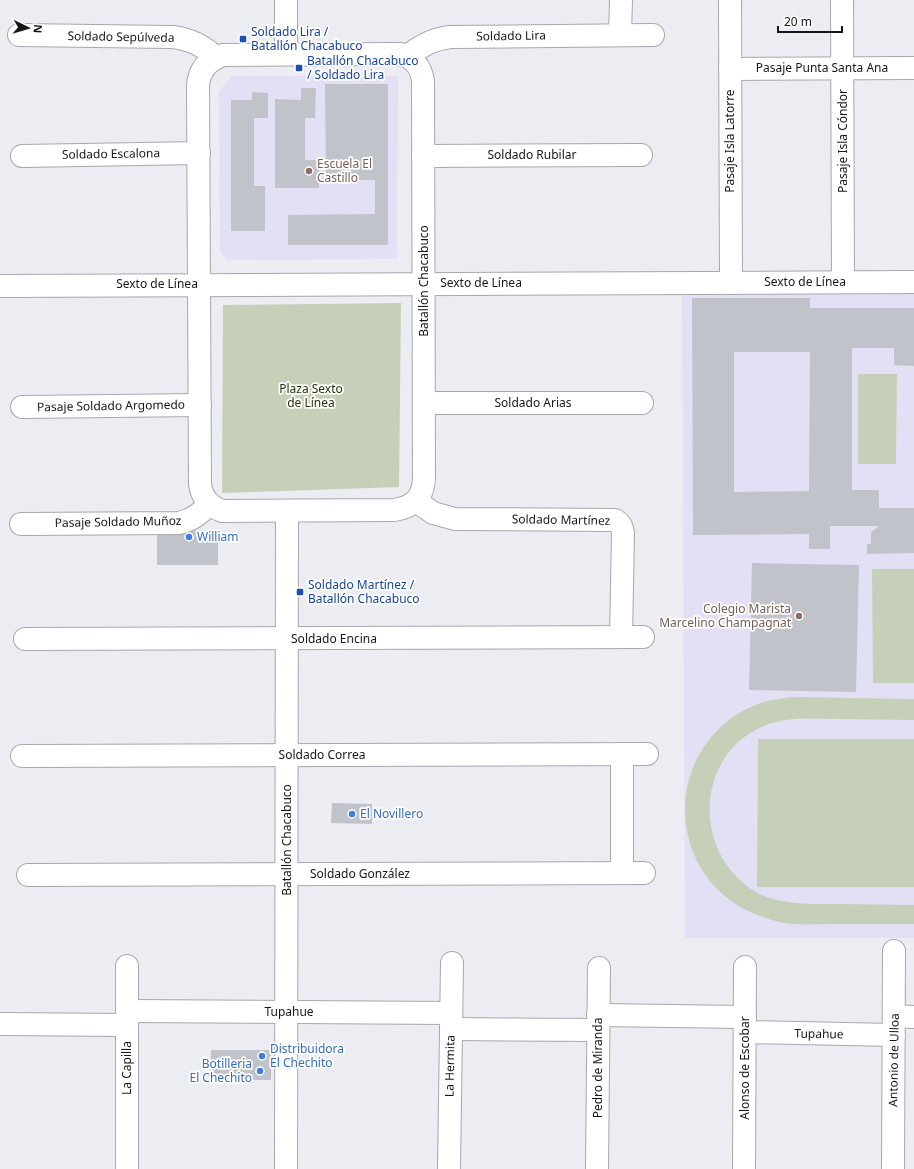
<svg xmlns="http://www.w3.org/2000/svg" width="914" height="1169" font-family="'Noto Sans',sans-serif">
	<rect width="100%" height="100%" fill="#ebedf3"/>
	<g fill="#e3e0f6">
		<path d="M232 76H398L397 259 227 260 220 252 219 91Z"/>
		<path d="M682 294H914V938H685Z"/>
	</g>
	<g fill="#c6d0b9">
		<path d="M401 303 399 487 222 493 223 305Z"/>
		<path d="M858 374H897L896 464H858Z"/>
		<path d="M872 569H914V683H873Z"/>
		<path d="M791 697 914 699V720C889 720 864 719 839 719 814 719 788 716 764 726 705 750 693 827 733 873 741 882 752 891 764 896 788 905 813 904 839 904 864 904 889 905 914 905V924C890 924 865 924 841 924 825 924 808 925 792 924 779 923 758 916 746 910 676 875 664 778 722 726 733 715 750 706 764 702 773 699 782 699 791 697Z"/>
		<path d="M758 739H914V887H757Z"/>
	</g>
	<g fill="#c0c3c9" fill-rule="evenodd">
		<path d="M325 84H388V245H288V215L375 214V180H326Z"/>
		<path d="M301 88H316L315 118H305V160H319V188H275V99L301 100Z"/>
		<path d="M252 92 268 93V118H254V186H265V231H231V100H252Z"/>
		<path d="M692 298H810V308H914V366L894 365V348H852V490H879V508H914V553L867 554V544H871V532L879 526H830V549H809V534L693 535ZM734 352H810L809 491 734 492Z"/>
		<path d="M218 530V565H157V531Z"/>
		<path d="M752 563 859 565 856 692 749 690Z"/>
		<path d="M332 803 372 804V824L331 823Z"/>
		<path d="M211 1050H271V1080H210Z"/>
	</g>
	<g fill="none" stroke-linecap="round" stroke-linejoin="round">
		<defs>
			<g id="minor">
				<path d="M286 0V54"/>
				<path d="M730 0 731 283"/>
				<path d="M842 0 843 282"/>
				<path d="M19 35 172 37C190 39 203 45 216 58"/>
				<path d="M620 35 621 0"/>
				<path d="M401 54C415 59 421 67 423 81L424 478C423 498 414 507 394 510L222 511C209 506 202 498 200 484L198 86C199 70 208 60 223 55Z"/>
				<path d="M408 56C421 45 433 39 450 37L653 35"/>
				<path d="M730 69 914 68"/>
				<path d="M22 156 199 153"/>
				<path d="M423 156 641 155"/>
				<path d="M0 286 914 282"/>
				<path d="M424 403H642"/>
				<path d="M22 407 200 405"/>
				<path d="M416 501 433 513 455 519 615 520C621 524 622 527 623 533L621 637"/>
				<path d="M21 524 179 523C192 520 200 514 209 504"/>
				<path d="M25 639 643 637"/>
				<path d="M22 756 647 754"/>
				<path d="M622 873V754"/>
				<path d="M28 875 644 873"/>
				<path d="M127 966V1169"/>
				<path d="M127 1011 451 1013"/>
				<path d="M598 1015 745 1017"/>
				<path d="M894 1016 914 1017"/>
				<path d="M0 1024 127 1025"/>
				<path d="M451 1029 598 1030"/>
				<path d="M745 1032 894 1035"/>
				<path d="M286 1169 287 511"/>
				<path d="M449 1169 452 963"/>
				<path d="M597 1169 599 968"/>
				<path d="M744 1169 745 967"/>
				<path d="M893 1169 894 951"/>
			</g>
		</defs>
		<use href="#minor" stroke="#a6a8ae" stroke-width="24"/>
		<use href="#minor" stroke="#fff" stroke-width="22"/>
	</g>
	<g fill="#1a4fb4" stroke="#fff" stroke-width="1.5">
		<rect x="239" y="35" width="8" height="8" rx="2"/>
		<rect x="295" y="64" width="8" height="8" rx="2"/>
		<rect x="296" y="588" width="8" height="8" rx="2"/>
	</g>
	<g fill="#8d6e63" stroke="#fff" stroke-width="1.5">
		<circle cx="309" cy="171" r="4"/>
		<circle cx="799" cy="616" r="4"/>
	</g>
	<g fill="#3f7fe0" stroke="#fff" stroke-width="1.5">
		<circle cx="189" cy="537" r="4"/>
		<circle cx="352" cy="814" r="4"/>
		<circle cx="262" cy="1056" r="4"/>
		<circle cx="260" cy="1071" r="4"/>
	</g>
	<g text-anchor="middle" stroke-width="3.5" stroke-linejoin="round" paint-order="stroke">
		<g font-size="12" fill="#164399" stroke="#fff" text-anchor="start">
			<text x="251" y="36">Soldado Lira /<tspan x="251" dy="14">Batallón Chacabuco</tspan></text>
			<text x="307" y="65">Batallón Chacabuco<tspan x="307" dy="14">/ Soldado Lira</tspan></text>
			<text x="308" y="589">Soldado Martínez /<tspan x="308" dy="14">Batallón Chacabuco</tspan></text>
		</g>
		<g font-size="12" fill="#151618" stroke="#fff">
			<text transform="translate(511 36) rotate(-1)" y="4">Soldado Lira</text>
			<text transform="translate(121 37) rotate(1)" y="4">Soldado Sepúlveda</text>
			<text x="822" y="72">Pasaje Punta Santa Ana</text>
			<text transform="translate(730 141) rotate(-90)" y="4">Pasaje Isla Latorre</text>
			<text transform="translate(843 141) rotate(-90)" y="4">Pasaje Isla Cóndor</text>
			<text transform="translate(111 154) rotate(-1)" y="4">Soldado Escalona</text>
			<text x="532" y="159">Soldado Rubilar</text>
			<text transform="translate(424 281) rotate(-90)" y="4">Batallón Chacabuco</text>
			<text x="805" y="286">Sexto de Línea</text>
			<text x="481" y="287">Sexto de Línea</text>
			<text x="157" y="288">Sexto de Línea</text>
			<text x="533" y="407">Soldado Arias</text>
			<text transform="translate(111 406) rotate(-1)" y="4">Pasaje Soldado Argomedo</text>
			<text transform="translate(561 520) rotate(1)" y="4">Soldado Martínez</text>
			<text transform="translate(118 522) rotate(-1)" y="4">Pasaje Soldado Muñoz</text>
			<text x="334" y="643">Soldado Encina</text>
			<text x="322" y="759">Soldado Correa</text>
			<text transform="translate(287 840) rotate(-90)" y="4">Batallón Chacabuco</text>
			<text x="360" y="878">Soldado González</text>
			<text x="289" y="1016">Tupahue</text>
			<text transform="translate(819 1034) rotate(1)" y="4">Tupahue</text>
			<text transform="translate(894 1060) rotate(-89)" y="4">Antonio de Ulloa</text>
			<text transform="translate(450 1066) rotate(-89)" y="4">La Hermita</text>
			<text transform="translate(127 1068) rotate(-90)" y="4">La Capilla</text>
			<text transform="translate(598 1068) rotate(-90)" y="4">Pedro de Miranda</text>
			<text transform="translate(745 1068) rotate(-90)" y="4">Alonso de Escobar</text>
		</g>
		<g font-size="12" fill="#785e54" stroke="#fff" text-anchor="start">
			<text x="317" y="168">Escuela El<tspan x="317" dy="14">Castillo</tspan></text>
			<text x="791" y="613" text-anchor="end">Colegio Marista<tspan x="791" dy="14">Marcelino Champagnat</tspan></text>
		</g>
		<g font-size="12" fill="#263505" stroke="#fff">
			<text x="311" y="393">Plaza Sexto<tspan x="311" dy="14">de Línea</tspan></text>
		</g>
		<g font-size="12" fill="#366cbe" stroke="#fff" text-anchor="start">
			<text x="197" y="541">William</text>
			<text x="360" y="818">El Novillero</text>
			<text x="270" y="1053">Distribuidora<tspan x="270" dy="14">El Chechito</tspan></text>
			<text x="252" y="1068" text-anchor="end">Botilleria<tspan x="252" dy="14">El Chechito</tspan></text>
		</g>
	</g>
	<g transform="translate(28 28) rotate(95)" stroke="#ffffff" stroke-width="3" paint-order="stroke">
	<path d="M0-3L7 15L0 10L-7 15Z" fill="#151618"/>
	<text y="-6" font-size="11" font-weight="bold" text-anchor="middle" fill="#151618">N</text>
	</g>
	<path d="M778 26v6h64v-6" fill="none" stroke="#151618" stroke-width="2"/>
	<text x="784" y="26" font-size="12" fill="#151618" stroke="#ffffff" stroke-width="3" paint-order="stroke">20 m</text>
</svg>
